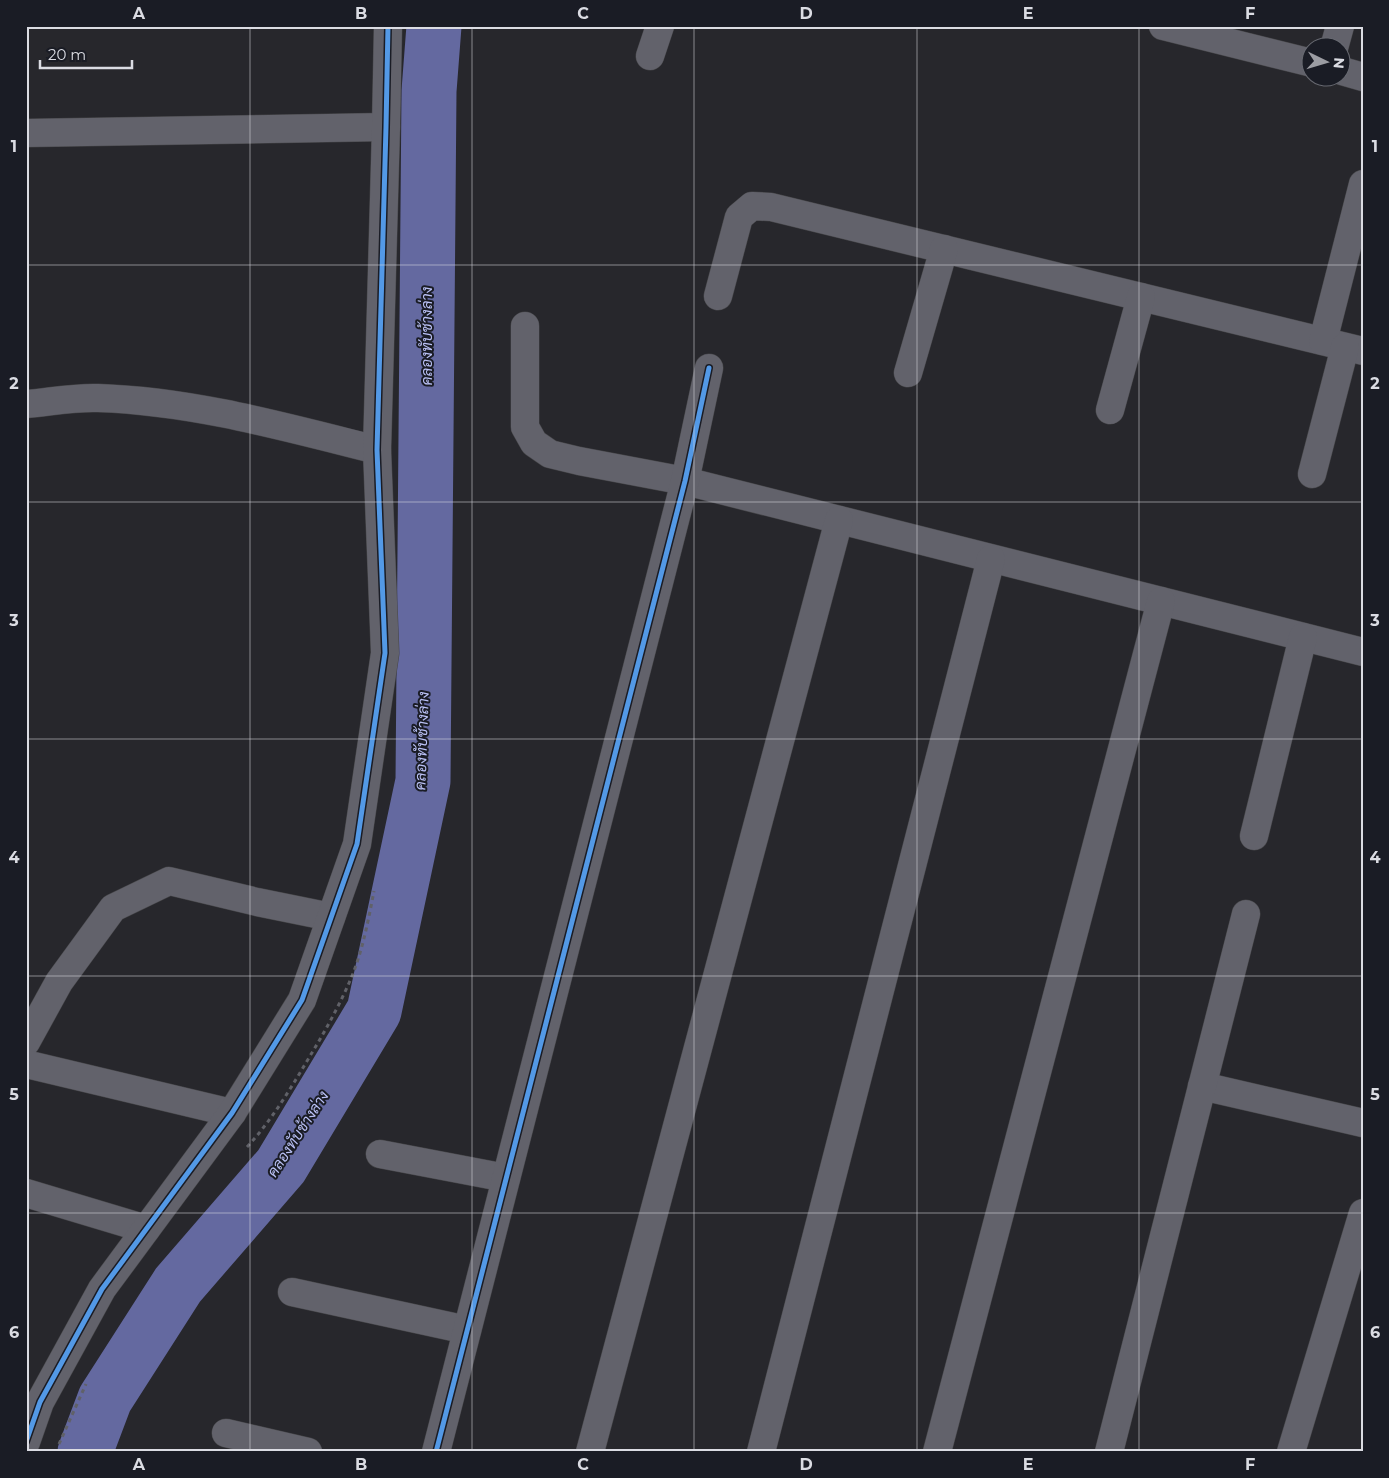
<svg xmlns="http://www.w3.org/2000/svg" width="1389" height="1478" font-family="Montserrat,Sarabun,sans-serif">
	<rect width="100%" height="100%" fill="#27272c"/>
	<g fill="none" stroke-linecap="round" stroke-linejoin="round">
		<path stroke="#6469a0" stroke-width="55" d="M85 1452 105 1399 178 1285 281 1166 374 1011 423 781 429 91 434 26"/>
		<defs>
			<g id="minor">
				<path d="M1163 26 1312 63"/>
				<path d="M1334 48 1340 26"/>
				<path d="M650 56 660 26"/>
				<path d="M1342 71 1363 77"/>
				<path d="M26 133 386 127"/>
				<path d="M718 296 739 217 752 206 771 207 1363 351"/>
				<path d="M525 326V427L534 443 550 454 579 461 685 481 1363 652"/>
				<path d="M1323 341 1363 184"/>
				<path d="M908 373 944 249"/>
				<path d="M26 404C50 402 74 397 98 398 193 401 285 427 377 450"/>
				<path d="M1110 410 1141 297"/>
				<path d="M1312 474 1345 347"/>
				<path d="M1254 836 1303 637"/>
				<path d="M26 1042 59 982 113 908 169 881 257 902 331 917"/>
				<path d="M26 1064 232 1113"/>
				<path d="M1202 1086 1363 1123"/>
				<path d="M380 1154 506 1178"/>
				<path d="M26 1193 146 1229"/>
				<path d="M292 1292 467 1330"/>
				<path d="M226 1433 308 1452"/>
				<path d="M26 1442 40 1402 102 1289 232 1113 302 1000 357 844 385 653 377 450 386 127 388 26"/>
				<path d="M436 1452 685 481 709 368"/>
				<path d="M590 1452 839 520"/>
				<path d="M761 1452 991 559"/>
				<path d="M937 1452 1161 601"/>
				<path d="M1109 1452 1246 914"/>
				<path d="M1291 1452 1363 1213"/>
			</g>
		</defs>
		<use href="#minor" stroke="#454548" stroke-width="29"/>
		<g stroke="#606168" stroke-width="3" stroke-dasharray="4 4" stroke-linecap="butt">
			<path d="M247 1147C272 1120 291 1088 310 1056 324 1033 338 1008 349 983 362 954 368 922 374 891"/>
			<path d="M59 1444 86 1384"/>
		</g>
		<use href="#minor" stroke="#62626b" stroke-width="28"/>
		<defs>
			<g id="cycleway">
				<path d="M26 1442 40 1402 102 1289 232 1113 302 1000 357 844 385 653 377 450 386 127 388 26"/>
				<path d="M436 1452 685 481 709 368"/>
			</g>
		</defs>
		<use href="#cycleway" stroke="#1a1c25" stroke-width="8"/>
		<use href="#cycleway" stroke="#5399e6" stroke-width="5"/>
	</g>
	<path fill="none" stroke="#dbdce3" stroke-width="1" stroke-opacity="0.55" d="M250 26V1452M472 26V1452M694 26V1452M917 26V1452M1139 26V1452M26 265H1363M26 502H1363M26 739H1363M26 976H1363M26 1213H1363"/>
	<g text-anchor="middle" stroke-width="4" stroke-linejoin="round" paint-order="stroke">
		<g font-size="15" font-style="italic" fill="#bac1f5" stroke="#1a1c25">
			<text transform="translate(427 336) rotate(-90)" y="5">คลองทับช้างล่าง</text>
			<text transform="translate(422 741) rotate(-88)" y="5">คลองทับช้างล่าง</text>
			<text transform="translate(298 1134) rotate(-57)" y="5">คลองทับช้างล่าง</text>
		</g>
	</g>
	<rect width="1389" height="1478" fill="none" stroke="#1a1c25" stroke-width="55"/>
	<g transform="translate(1326 62) rotate(95)"><circle r="24" fill="#1a1c25" stroke="#676971"/>
	<path d="M0-4L9 19L0 12L-9 19Z" fill="#9c9da3"/>
	<text y="-8" font-size="14" font-weight="bold" text-anchor="middle" fill="#dbdce3">N</text>
	</g>
	<path d="M40 60v8h92v-8" fill="none" stroke="#dbdce3" stroke-width="2.5"/>
	<text x="48" y="60" font-size="15" fill="#dbdce3" stroke="#1a1c25" stroke-width="4" paint-order="stroke">20 m</text>
	<rect x="28" y="28" width="1334" height="1422" fill="none" stroke="#dbdce3" stroke-width="2"/>
	<g font-size="16" text-anchor="middle" font-weight="bold" fill="#dbdce3">
		<text x="139" y="19">A</text>
		<text x="361" y="19">B</text>
		<text x="583" y="19">C</text>
		<text x="806" y="19">D</text>
		<text x="1028" y="19">E</text>
		<text x="1250" y="19">F</text>
		<text x="14" y="152">1</text>
		<text x="1375" y="152">1</text>
		<text x="14" y="389">2</text>
		<text x="1375" y="389">2</text>
		<text x="14" y="626">3</text>
		<text x="1375" y="626">3</text>
		<text x="14" y="863">4</text>
		<text x="1375" y="863">4</text>
		<text x="14" y="1100">5</text>
		<text x="1375" y="1100">5</text>
		<text x="14" y="1338">6</text>
		<text x="1375" y="1338">6</text>
		<text x="139" y="1470">A</text>
		<text x="361" y="1470">B</text>
		<text x="583" y="1470">C</text>
		<text x="806" y="1470">D</text>
		<text x="1028" y="1470">E</text>
		<text x="1250" y="1470">F</text>
	</g>
</svg>
